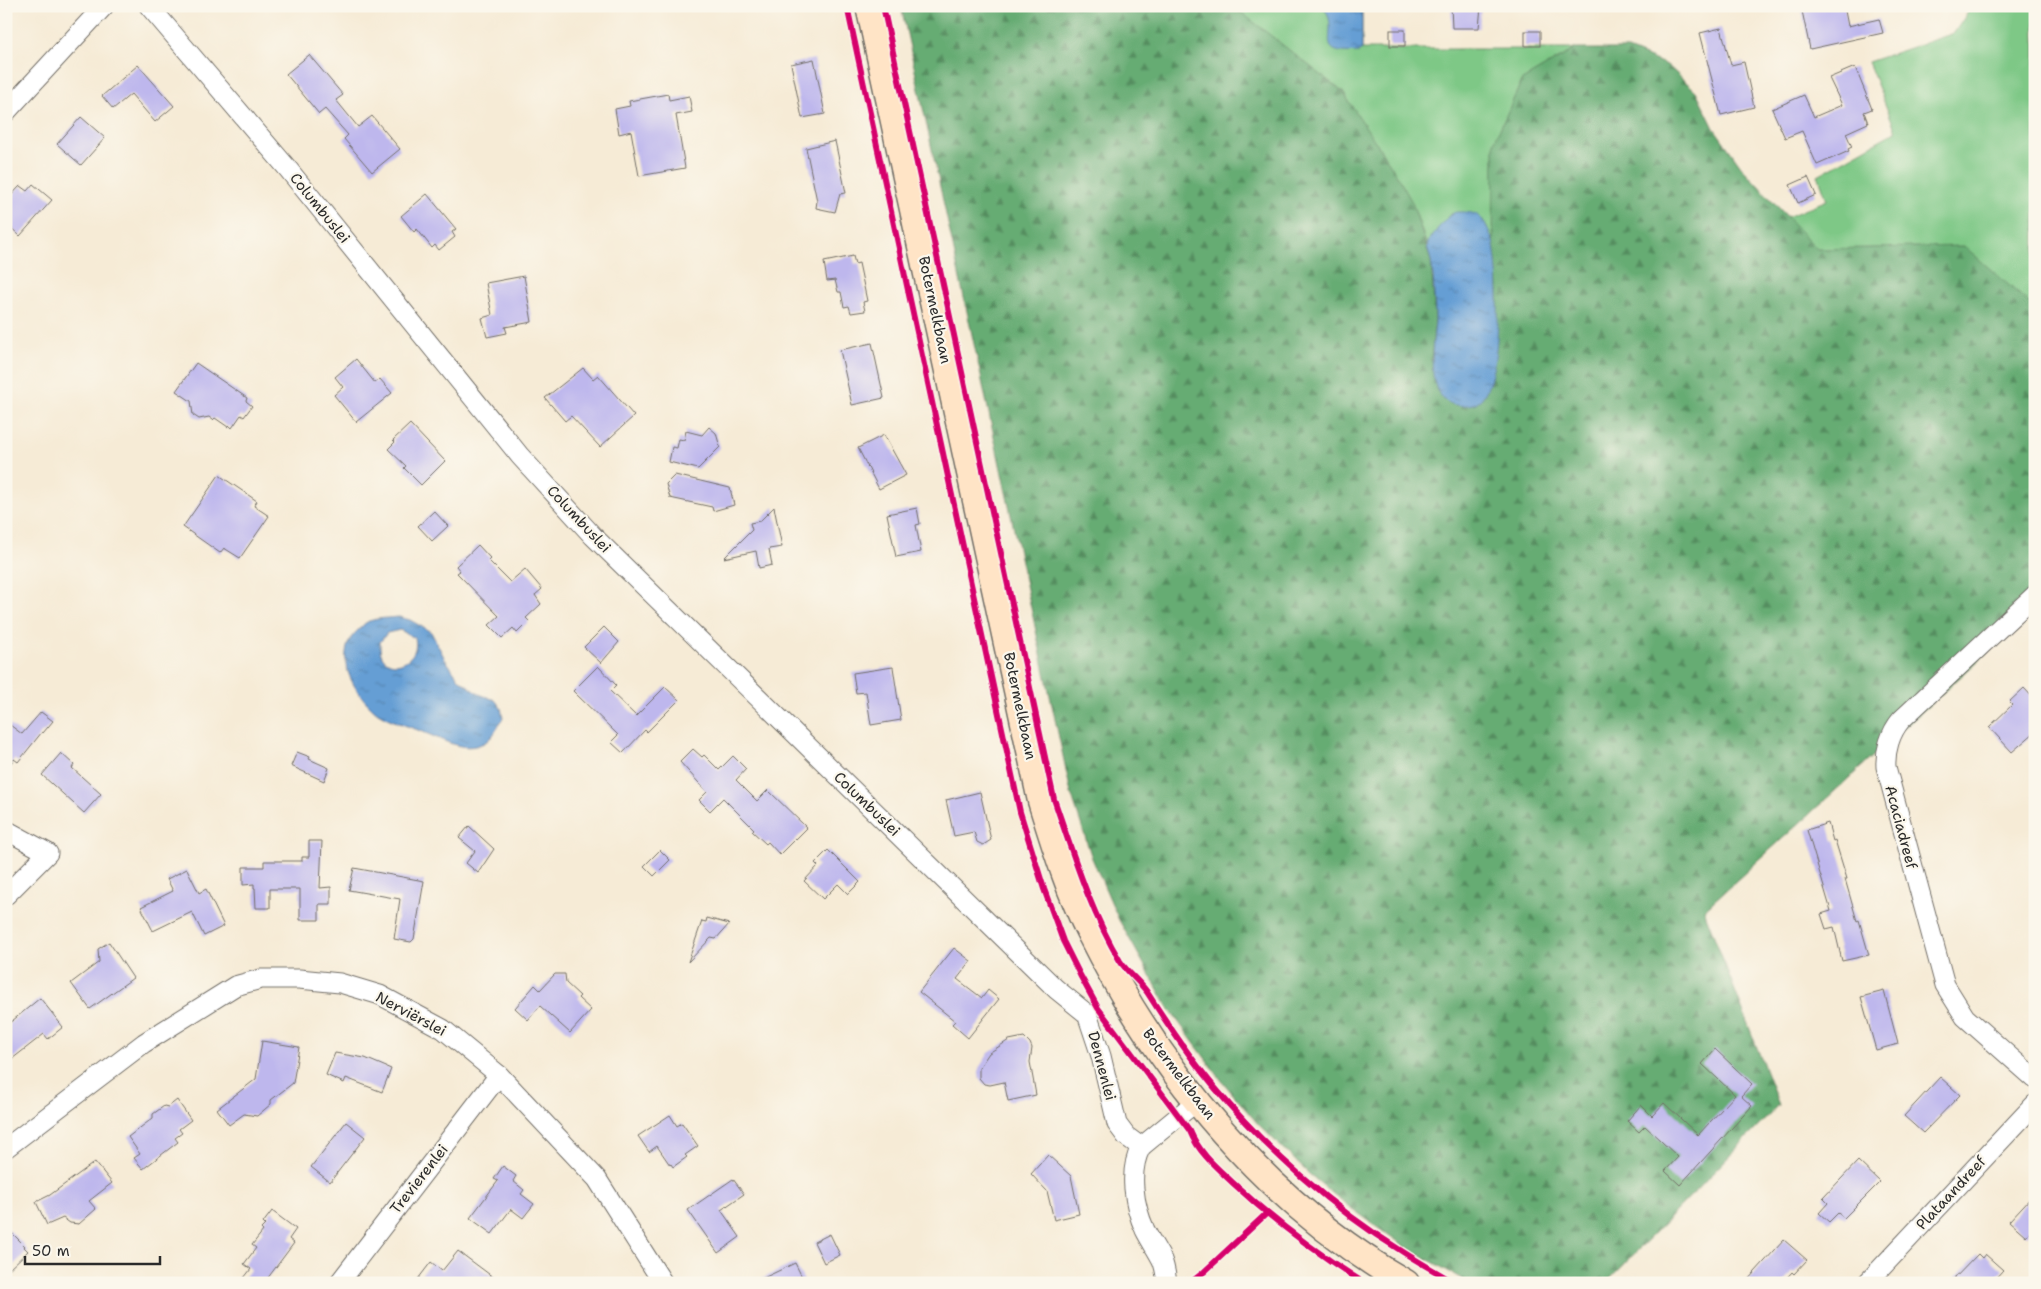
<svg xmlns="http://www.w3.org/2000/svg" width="2041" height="1289" font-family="'Shantell Sans',sans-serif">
	<defs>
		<pattern id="forest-firs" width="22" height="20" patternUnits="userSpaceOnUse" patternTransform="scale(1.25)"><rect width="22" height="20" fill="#66ac73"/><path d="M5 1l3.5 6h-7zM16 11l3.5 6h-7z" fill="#548c5f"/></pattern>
		<pattern id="water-ripples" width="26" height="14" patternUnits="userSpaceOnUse" patternTransform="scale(1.25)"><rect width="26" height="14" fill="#659ed4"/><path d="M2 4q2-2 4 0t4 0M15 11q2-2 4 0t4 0" fill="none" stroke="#5381ac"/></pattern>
	</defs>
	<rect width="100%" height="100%" fill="#fbf7ec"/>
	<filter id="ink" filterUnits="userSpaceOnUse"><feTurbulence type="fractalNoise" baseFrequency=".02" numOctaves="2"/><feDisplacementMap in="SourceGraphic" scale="10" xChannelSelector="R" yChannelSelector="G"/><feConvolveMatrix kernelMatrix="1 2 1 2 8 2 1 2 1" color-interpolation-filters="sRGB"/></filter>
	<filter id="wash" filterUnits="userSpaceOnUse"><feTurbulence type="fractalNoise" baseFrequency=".0096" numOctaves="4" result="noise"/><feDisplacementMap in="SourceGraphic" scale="20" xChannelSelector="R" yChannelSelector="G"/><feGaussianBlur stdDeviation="1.12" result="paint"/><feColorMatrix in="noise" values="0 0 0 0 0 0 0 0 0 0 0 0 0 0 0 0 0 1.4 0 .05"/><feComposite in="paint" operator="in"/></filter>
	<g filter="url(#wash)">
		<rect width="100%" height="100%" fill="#f6ebd6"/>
		<path fill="url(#forest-firs)" stroke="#486c4f" d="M901 6H1233L1343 92 1395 172 1412 202 1431 261 1435 319 1431 360 1490 384 1494 360 1498 289 1493 241 1494 142 1522 80 1575 49H1628L1667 65 1696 91 1714 128 1743 169 1817 249 1964 246 2035 308V609L1704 910 1779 1105 1606 1283H1469L1403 1245 1348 1206 1308 1173 1258 1124 1222 1081 1169 1009 1119 920 1092 858 1071 793Z"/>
		<g fill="#7ec886" stroke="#547a58">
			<path d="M1233 6H1362V49H1575L1522 80 1494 142 1493 241 1484 223 1451 214 1428 242V249L1412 202 1395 172 1343 92Z"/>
			<path d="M1972 6H2035V308L1964 246 1817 249 1787 217 1827 200 1818 175 1896 131 1868 62 1954 33Z"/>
		</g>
		<g fill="url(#water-ripples)" stroke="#486480" fill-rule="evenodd">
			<path d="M1323 6H1362V49L1359 52C1308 56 1343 32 1323 6Z"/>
			<path d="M1459 212C1465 212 1472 212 1477 215 1485 220 1490 233 1493 241 1500 268 1505 397 1473 404 1422 416 1432 352 1435 322 1435 314 1435 304 1434 296 1434 284 1433 273 1431 261 1430 255 1426 249 1428 243 1430 238 1447 216 1452 214 1454 212 1457 212 1459 212Z"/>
			<path d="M399 617 410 620 431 632 445 659 460 680 479 694 495 700 501 708 503 718C496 730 492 741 479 745 462 751 443 740 428 734 412 727 392 722 378 713 355 695 331 656 357 631 361 628 364 623 369 621 378 618 389 618 399 617ZM400 630 415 638C421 661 389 674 381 654 380 651 380 646 380 642L387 633Z"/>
		</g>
		<g id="blocks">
			<g fill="#beb7ed">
				<path d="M1451 6H1481L1479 28H1452Z"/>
				<path d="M1801 6H1844L1848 26 1879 19 1883 33 1810 49Z"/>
				<path d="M1721 28 1731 65 1744 62 1754 107 1721 115 1700 33Z"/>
				<rect x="1390" y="30" width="15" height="16"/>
				<rect x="1525" y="31" width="15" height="15"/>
				<path d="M309 55 343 95 336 100 358 127 372 116 400 149 372 172 344 139 348 135 325 109 319 114 286 74Z"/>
				<path d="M814 59 825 114 802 118 791 64Z"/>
				<path d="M138 65 174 106 155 122 131 94 113 109 102 96Z"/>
				<path d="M1855 67 1872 109 1864 112 1868 123 1846 133 1852 147 1848 149 1849 151 1817 165 1802 131 1785 138 1772 109 1804 95 1814 117 1842 105 1829 78Z"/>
				<path d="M668 94 669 100 689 96 692 112 676 115 685 168 639 176 631 131 619 134 615 109 630 106 629 101Z"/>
				<path d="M81 117 105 138 81 165 57 144Z"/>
				<path d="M835 141 846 193 840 194 835 212 816 208 817 201 806 148Z"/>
				<path d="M1808 177 1816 195 1798 203 1790 185Z"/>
				<path d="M33 184 52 200 20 236 6 223V201L20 186 27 191Z"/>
				<path d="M427 194 456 229 452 232 455 237 439 250 435 245 432 248 417 229 414 232 401 216Z"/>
				<path d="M853 256 855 264 859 263 867 301 863 302 865 311 851 313 849 306 844 307 841 292H838L835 280 827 281 824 262Z"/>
				<path d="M524 276 532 322 505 327 507 333 487 337 482 318 492 315 486 283Z"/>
				<path d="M872 343 884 398 852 405 840 350Z"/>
				<path d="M356 359 375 383 380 379 392 393 356 422 334 395 343 387 335 377Z"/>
				<path d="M196 363 247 398 246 401 252 406 244 417 241 415 232 428 229 425 228 427 215 418 213 420 209 417 199 419 193 415 191 401 176 391Z"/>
				<path d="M583 368 593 379 598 375 634 416 600 447 571 416 565 421 545 398Z"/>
				<path d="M410 424 445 461 421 485 404 468 406 466 388 449 395 442 393 440Z"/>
				<path d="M709 427 716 433 720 447 698 469 669 462 672 447 677 448 679 439 684 440 686 431 702 435Z"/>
				<path d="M884 435 906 475 879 489 858 448Z"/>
				<path d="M219 475 257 501 254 506 269 516 240 558 224 548 220 553 183 527Z"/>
				<path d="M675 475 730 488 734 505 713 511 712 507 670 498 666 484Z"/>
				<path d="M774 507 782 547 769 549 772 565 759 568 756 551 724 558 752 530 750 523 760 521Z"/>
				<path d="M917 508 920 524 916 525 921 552 896 557 887 514Z"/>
				<path d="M434 511 448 526 432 541 418 526Z"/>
				<path d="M478 545 490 558 488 560 510 582 525 569 542 589 535 595 541 604 526 618 529 621 517 633 513 628 502 638 489 625 499 616 457 573 460 571 456 566Z"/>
				<path d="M604 627 619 642 601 663 584 647Z"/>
				<path d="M598 666 616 685 610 691 636 716 665 687 679 700 647 732 645 730 623 753 611 742 618 735 573 691Z"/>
				<path d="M893 667 901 720 871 725 866 692 856 693 853 673Z"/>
				<path d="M2024 688 2035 700V732L2012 752 1989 727 2012 705 2009 702Z"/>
				<path d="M41 712 53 721 43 733 42 732 18 762 14 759 6 770V722L22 734Z"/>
				<path d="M693 749 702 757 704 755 719 770 733 756 746 769 736 780 757 801 768 790 807 828 780 855 768 842 766 844 752 831 754 829 723 798 710 811 699 800 707 792 680 762Z"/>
				<path d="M297 752 310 757 309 759 329 768 324 781 291 766Z"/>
				<path d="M61 753 74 765 72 768 101 794 84 813 42 775Z"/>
				<path d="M980 792 991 840 983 845 977 842 974 832 954 836 946 800Z"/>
				<path d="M1828 823 1833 841 1835 840 1847 879H1845L1857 921 1859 920 1869 955 1842 961 1834 927 1826 929 1821 914 1831 911 1807 830Z"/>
				<path d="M469 826 494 849 478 873 466 863 475 851 459 838Z"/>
				<path d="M309 841H322L320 888 331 887V904H319V920H300V889H270V908H256L255 888H254V884L243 885V867H264V861H302V857H309Z"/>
				<path d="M660 850 670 860 654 876 644 866Z"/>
				<path d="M828 850 860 882 848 894 838 884 823 899 804 881 818 866 815 863Z"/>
				<path d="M354 868 424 881 414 939 411 942 394 939 400 899 349 890Z"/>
				<path d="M187 869 199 893 206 889 224 926 204 936 192 912 153 931 141 907 173 891 167 879Z"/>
				<path d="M707 918 729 924 716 939 711 938 688 962 702 921 706 922Z"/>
				<path d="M109 942 133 978 90 1009 71 983 99 962 98 949Z"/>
				<path d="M954 948 971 961 957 979 982 998 988 990 999 999 968 1038 952 1024 955 1021 919 992Z"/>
				<path d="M555 974H565L566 983 580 996 578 998 591 1010 570 1033 540 1006 528 1020 515 1008 535 985 540 990Z"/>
				<path d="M1884 991 1898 1044 1876 1050 1861 997Z"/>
				<path d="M40 998 63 1027 48 1039 44 1034 12 1059 6 1052V1026Z"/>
				<path d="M1024 1037 1030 1043 1032 1048 1030 1062 1036 1095 1008 1101 1004 1082 990 1085 984 1084 979 1078V1068L989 1053 1009 1040Z"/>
				<path d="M262 1041 299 1047 293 1083 271 1100V1104L257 1116 244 1114 229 1125 217 1109 256 1079Z"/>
				<path d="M1715 1049 1752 1084 1741 1096 1752 1106 1680 1185 1665 1171 1678 1157 1645 1126 1639 1132 1627 1121 1641 1105 1652 1116 1664 1103 1698 1135 1735 1095 1702 1064Z"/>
				<path d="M335 1053 365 1058 391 1069 382 1092 346 1078 344 1083 326 1075Z"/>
				<path d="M1940 1077 1960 1095 1923 1133 1904 1116Z"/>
				<path d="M177 1100 191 1120 179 1129 182 1133 175 1138 178 1142 143 1169 134 1158 140 1154 128 1137 153 1118V1114L164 1106 168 1107Z"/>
				<path d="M670 1115 677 1126 682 1123 698 1146 685 1155 687 1157 673 1167 671 1164 670 1165 657 1146 649 1152 638 1136Z"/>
				<path d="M346 1122 365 1137 330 1182 311 1167Z"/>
				<path d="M1048 1155 1071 1176 1079 1214 1054 1220 1047 1191 1031 1174Z"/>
				<path d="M1858 1161 1880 1182 1844 1218 1838 1213 1829 1222 1819 1213 1828 1203 1823 1198Z"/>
				<path d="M95 1162 112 1183 89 1201 96 1209 79 1224 70 1223 63 1218 47 1225 36 1202 50 1195Z"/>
				<path d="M503 1166 516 1176 513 1181 524 1190 521 1194 534 1204 523 1218 511 1209 492 1234 470 1218 498 1181 494 1179Z"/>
				<path d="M733 1179 744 1194 721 1210 740 1237 718 1253 688 1210Z"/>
				<path d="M2035 1193V1226L2026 1236 2009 1221Z"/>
				<path d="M272 1211 296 1229 289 1239 294 1243 264 1283H240L251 1269 244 1264 256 1248 252 1245 263 1231 261 1229 265 1225 263 1223Z"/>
				<path d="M6 1227 25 1246 24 1247 28 1251 6 1272Z"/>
				<path d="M830 1234 840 1255 824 1263 814 1242Z"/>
				<path d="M1784 1240 1807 1260 1794 1274 1792 1272 1782 1283H1745Z"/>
				<path d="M458 1251 501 1283H415L431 1262 442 1271Z"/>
				<path d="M1978 1254 1982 1258 1985 1254 2003 1270 1991 1283H1950Z"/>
				<path d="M795 1263 805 1283H753Z"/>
			</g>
		</g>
	</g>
	<g filter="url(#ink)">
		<use href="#blocks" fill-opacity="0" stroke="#726e67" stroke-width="1"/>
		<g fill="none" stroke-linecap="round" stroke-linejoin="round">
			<defs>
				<g id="minor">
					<path d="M149 6 288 169 520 456 593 536 1056 989 1087 1014 1101 1056 1117 1124 1126 1136 1141 1147"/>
					<path d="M6 112 104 6"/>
					<path d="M2035 595 1901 720C1890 733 1885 751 1886 767L1945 985 1965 1017 2035 1079"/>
					<path d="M6 830 48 853 6 895"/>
					<path d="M6 1148 144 1043 235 986 261 979H299L340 983 380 995 443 1029 499 1075 597 1179 663 1283"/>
					<path d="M339 1283 499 1075"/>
					<path d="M1167 1283C1166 1275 1165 1267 1162 1260 1157 1250 1150 1240 1145 1230 1134 1206 1128 1171 1141 1147L1197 1101"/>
					<path d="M1867 1283 2035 1104"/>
				</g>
				<path id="secondary" d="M869 6 1041 801C1055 846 1069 892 1091 935 1161 1075 1269 1205 1406 1283"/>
			</defs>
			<use href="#minor" stroke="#726e67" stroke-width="21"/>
			<use href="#secondary" stroke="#726e67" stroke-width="29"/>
			<use href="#minor" stroke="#fff" stroke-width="19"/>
			<use href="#secondary" stroke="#ffe4c6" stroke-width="26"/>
			<defs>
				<g id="cycleway">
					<path d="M847 6 1020 812 1044 889 1063 941 1080 975 1098 1008 1190 1131C1199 1153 1216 1167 1233 1183 1276 1223 1315 1252 1364 1283"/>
					<path d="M883 6 1054 799C1073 854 1090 911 1120 961 1127 972 1139 981 1147 992 1168 1025 1190 1058 1215 1088 1265 1148 1333 1209 1400 1250 1418 1262 1437 1272 1455 1283"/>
					<path d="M1190 1283 1204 1272 1266 1214"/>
				</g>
			</defs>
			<use href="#cycleway" stroke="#fbf7ec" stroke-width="9"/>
			<use href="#cycleway" stroke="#d6006c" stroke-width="6"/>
		</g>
	</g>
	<g text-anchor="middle" stroke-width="4.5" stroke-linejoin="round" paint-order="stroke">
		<g font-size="15" fill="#2b2b2b" stroke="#fbf7ec">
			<text transform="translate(320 208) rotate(51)" y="5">Columbuslei</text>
			<text transform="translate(935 310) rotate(78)" y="5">Botermelkbaan</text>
			<text transform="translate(579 519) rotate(47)" y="5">Columbuslei</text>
			<text transform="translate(1020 706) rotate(78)" y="5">Botermelkbaan</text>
			<text transform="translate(867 804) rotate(44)" y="5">Columbuslei</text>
			<text transform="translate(1901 827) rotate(75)" y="5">Acaciadreef</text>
			<text transform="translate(411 1014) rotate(28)" y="5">Nerviërslei</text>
			<text transform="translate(1102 1066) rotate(75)" y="5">Dennenlei</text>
			<text transform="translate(1179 1074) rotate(53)" y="5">Botermelkbaan</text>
			<text transform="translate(419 1179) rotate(-52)" y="5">Trevierenlei</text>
			<text transform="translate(1951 1193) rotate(-47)" y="5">Plataandreef</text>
		</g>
	</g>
	<rect width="2041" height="1289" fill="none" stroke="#fbf7ec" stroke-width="25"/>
	<path d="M25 1256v8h135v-8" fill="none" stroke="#2b2b2b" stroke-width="2.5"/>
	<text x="32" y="1256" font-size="15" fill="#2b2b2b" stroke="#fbf7ec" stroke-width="4" paint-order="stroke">50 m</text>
</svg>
